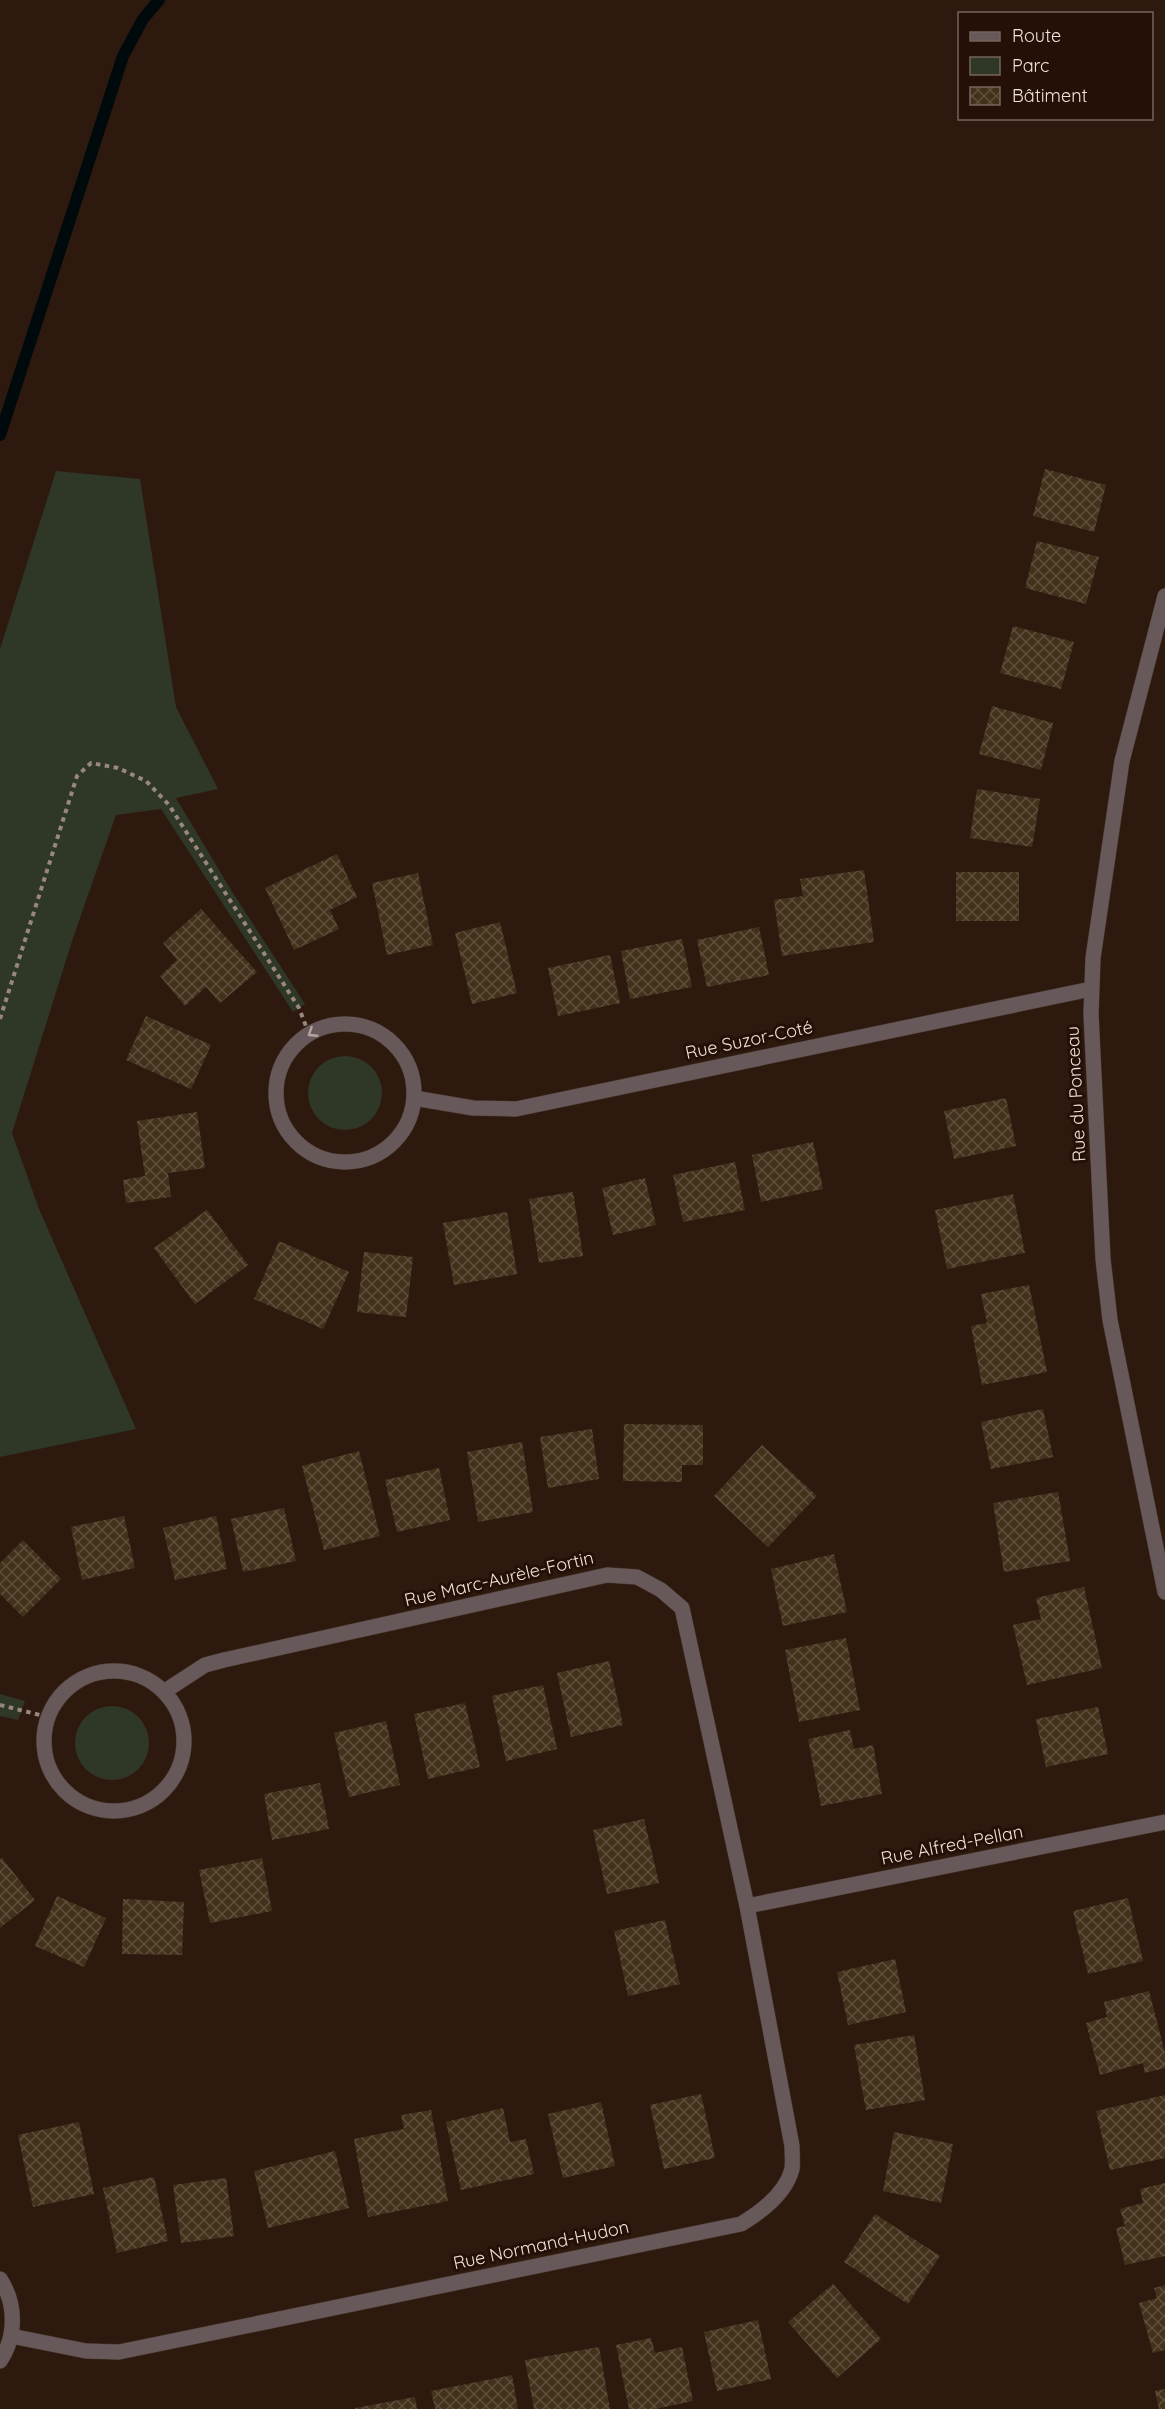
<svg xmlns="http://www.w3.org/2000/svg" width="1165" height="2409" font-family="Quicksand,sans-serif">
	<defs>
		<pattern id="building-cross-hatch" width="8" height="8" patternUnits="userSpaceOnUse" patternTransform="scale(1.5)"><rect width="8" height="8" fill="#42321b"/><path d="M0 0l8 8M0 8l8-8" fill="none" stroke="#5e4f3c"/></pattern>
	</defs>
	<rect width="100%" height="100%" fill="#2e190f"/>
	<g fill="#2f3726">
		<path d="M56 471 140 479 176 707 218 789 176 798 231 890 305 1004 293 1012 161 809 116 815 73 938 12 1133 39 1209 136 1429 0 1457V649Z"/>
		<circle cx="345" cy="1093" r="37"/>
		<path d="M0 1694 25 1701 18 1720 0 1716Z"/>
		<circle cx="112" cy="1743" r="37"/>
	</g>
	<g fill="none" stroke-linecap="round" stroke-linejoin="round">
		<path stroke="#000a0c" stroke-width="12" d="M0 435 123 56 143 19 159 0"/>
	</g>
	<g fill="url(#building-cross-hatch)">
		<path d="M1045 469 1106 485 1094 532 1033 516Z"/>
		<path d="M1037 541 1099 557 1086 604 1025 588Z"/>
		<path d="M1013 626 1074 642 1061 689 1000 673Z"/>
		<path d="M992 706 1053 723 1041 770 979 754Z"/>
		<path d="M977 789 1040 799 1032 847 970 838Z"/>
		<path d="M337 854 357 897 330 910 339 929 294 950 265 888Z"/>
		<path d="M864 870 874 942 782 956 774 900 803 896 800 879Z"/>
		<rect x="956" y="872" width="63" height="49"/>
		<path d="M418 873 433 945 387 955 372 883Z"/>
		<path d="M201 909 257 972 220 1003 206 987 185 1006 160 976 177 960 163 943Z"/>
		<path d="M500 922 517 993 472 1004 455 933Z"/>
		<path d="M759 927 769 975 707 987 697 940Z"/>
		<path d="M682 939 692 987 630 999 621 951Z"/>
		<path d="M610 955 620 1003 558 1016 548 968Z"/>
		<path d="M146 1016 211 1045 191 1089 126 1060Z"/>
		<path d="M1006 1098 1016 1146 954 1159 944 1111Z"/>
		<path d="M197 1112 205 1168 168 1173 171 1197 126 1203 123 1180 145 1176 137 1121Z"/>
		<path d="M813 1142 823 1189 761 1202 752 1155Z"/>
		<path d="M735 1162 745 1210 683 1222 673 1175Z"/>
		<path d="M645 1178 656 1225 613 1235 602 1188Z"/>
		<path d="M573 1192 583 1256 539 1263 529 1199Z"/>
		<path d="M1013 1194 1025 1253 947 1269 935 1210Z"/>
		<path d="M207 1210 248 1265 195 1304 154 1248Z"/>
		<path d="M507 1212 517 1274 454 1285 443 1223Z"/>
		<path d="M279 1241 349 1272 323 1329 254 1299Z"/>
		<path d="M364 1252 413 1257 406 1317 357 1312Z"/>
		<path d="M1029 1285 1047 1372 982 1385 971 1326 987 1323 981 1294Z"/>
		<path d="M1043 1409 1053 1457 991 1469 981 1422Z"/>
		<path d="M624 1424 703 1425V1465H682V1482L623 1481Z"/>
		<path d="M592 1429 599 1479 548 1488 540 1437Z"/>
		<path d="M522 1442 533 1512 478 1522 467 1452Z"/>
		<path d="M762 1445 817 1496 768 1547 714 1496Z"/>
		<path d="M359 1451 380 1536 324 1550 302 1466Z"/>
		<path d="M439 1468 450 1520 397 1532 385 1480Z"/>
		<path d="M1058 1492 1070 1561 1004 1572 993 1503Z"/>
		<path d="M284 1508 296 1561 243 1572 231 1519Z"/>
		<path d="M124 1516 135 1568 82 1580 71 1527Z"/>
		<path d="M216 1516 227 1569 175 1580 163 1528Z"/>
		<path d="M23 1540 61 1579 23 1617 0 1594V1563Z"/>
		<path d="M834 1554 847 1612 783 1626 771 1569Z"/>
		<path d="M1084 1587 1102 1668 1027 1685 1013 1625 1041 1619 1036 1598Z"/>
		<path d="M846 1638 860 1710 799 1722 785 1650Z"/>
		<path d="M609 1661 623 1725 571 1737 557 1673Z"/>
		<path d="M543 1685 557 1749 506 1761 492 1696Z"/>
		<path d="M465 1703 480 1767 428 1779 414 1714Z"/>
		<path d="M1098 1707 1108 1754 1046 1767 1036 1719Z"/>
		<path d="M386 1721 400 1785 349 1797 334 1733Z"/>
		<path d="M850 1730 854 1749 873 1745 882 1794 821 1806 808 1739Z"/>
		<path d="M320 1783 329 1829 272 1840 264 1794Z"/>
		<path d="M644 1819 659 1883 607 1894 593 1830Z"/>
		<path d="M2 1858 35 1900 0 1928V1860Z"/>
		<path d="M262 1858 272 1911 210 1923 199 1870Z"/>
		<path d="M57 1896 106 1918 84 1967 35 1946Z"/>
		<path d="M1128 1898 1143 1961 1088 1974 1073 1911Z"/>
		<path d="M123 1899 184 1902 182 1955 122 1954Z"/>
		<path d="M665 1920 680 1984 628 1996 614 1931Z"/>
		<path d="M895 1959 906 2012 848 2025 837 1972Z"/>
		<path d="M1149 1991 1165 2053V2068L1145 2073 1143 2063 1100 2075 1086 2023 1107 2017 1104 2002Z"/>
		<path d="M914 2035 925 2100 866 2110 854 2045Z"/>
		<path d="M701 2094 715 2158 664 2169 650 2105Z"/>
		<path d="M1165 2095V2158L1110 2170 1096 2111Z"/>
		<path d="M601 2102 615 2166 563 2178 548 2114Z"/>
		<path d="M503 2108 510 2142 526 2139 534 2174 461 2190 446 2122Z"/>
		<path d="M431 2110 448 2201 368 2217 354 2139 404 2129 401 2115Z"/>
		<path d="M79 2122 94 2194 33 2207 18 2135Z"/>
		<path d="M894 2132 953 2144 941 2203 883 2191Z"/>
		<path d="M335 2151 349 2208 268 2228 254 2171Z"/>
		<path d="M154 2177 168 2241 117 2253 103 2188Z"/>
		<path d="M226 2178 234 2236 181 2243 173 2185Z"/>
		<path d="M1165 2183V2256L1125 2265 1116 2228 1125 2226 1120 2209 1143 2203 1140 2189Z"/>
		<path d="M875 2214 940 2256 908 2304 844 2262Z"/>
		<path d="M833 2284 881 2339 837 2378 788 2322Z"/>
		<path d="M1165 2285V2350L1153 2353 1139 2303 1157 2298 1154 2288Z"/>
		<path d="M758 2320 771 2379 717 2391 704 2332Z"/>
		<path d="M651 2338 655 2353 682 2347 693 2401 655 2409H629L616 2345Z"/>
		<path d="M599 2347 610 2409H534L525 2360Z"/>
		<path d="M512 2375 518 2409H435L431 2391Z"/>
		<path d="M1165 2389V2409H1159L1155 2391Z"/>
		<path d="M415 2397 417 2409H355V2408Z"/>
	</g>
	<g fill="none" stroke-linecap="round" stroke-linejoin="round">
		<defs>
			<g id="street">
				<path d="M1165 596 1122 761 1093 958 1091 1014 1103 1259 1110 1320 1165 1592"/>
				<circle cx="345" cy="1093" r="69"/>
				<path d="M414 1098 473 1108 516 1109 1091 989"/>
				<circle cx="114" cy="1741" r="70"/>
				<path d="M747 1906 1165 1822"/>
				<path d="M0 2279C16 2303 17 2336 0 2361"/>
				<path d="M11 2336 86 2351 119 2352 741 2224C761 2212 786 2193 792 2169 793 2162 792 2153 792 2146L747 1906 682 1608 661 1590 637 1577 607 1575 224 1660 205 1665 165 1691"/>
			</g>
		</defs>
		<use href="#street" stroke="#49352c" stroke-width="16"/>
		<g stroke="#99877e" stroke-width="4" stroke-dasharray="4.5 4.5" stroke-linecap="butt">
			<path d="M0 1019 77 776 91 763 118 768 146 781 169 805 299 1008 309 1034"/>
			<path d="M0 1705 48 1717"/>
		</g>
		<use href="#street" stroke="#675859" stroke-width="15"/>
	</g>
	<defs><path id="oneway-chevron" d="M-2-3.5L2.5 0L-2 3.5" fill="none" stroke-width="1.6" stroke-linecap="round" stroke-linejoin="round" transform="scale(1.5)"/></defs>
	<use stroke="#b3a4a0" href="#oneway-chevron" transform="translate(312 1033) rotate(147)"/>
	<g text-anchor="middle" stroke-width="6" stroke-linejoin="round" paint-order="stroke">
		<g font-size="18" fill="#f1e2db" stroke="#241006">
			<text transform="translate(749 1040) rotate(-12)" y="6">Rue Suzor-Coté</text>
			<text transform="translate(1076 1094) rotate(-93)" y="6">Rue du Ponceau</text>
			<text transform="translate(499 1579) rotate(-13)" y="6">Rue Marc-Aurèle-Fortin</text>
			<text transform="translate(952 1845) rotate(-11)" y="6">Rue Alfred-Pellan</text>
			<text transform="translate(541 2245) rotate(-12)" y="6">Rue Normand-Hudon</text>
		</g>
	</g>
	<rect x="958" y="12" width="195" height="108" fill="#241006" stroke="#76645b" stroke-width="1.5"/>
	<rect x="970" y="32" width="30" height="9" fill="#675859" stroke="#76645b" stroke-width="1.5"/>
	<text x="1012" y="42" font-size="18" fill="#f1e2db">Route</text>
	<rect x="970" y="57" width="30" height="18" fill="#2f3726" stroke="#76645b" stroke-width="1.5"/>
	<text x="1012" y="72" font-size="18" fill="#f1e2db">Parc</text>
	<rect x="970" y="87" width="30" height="18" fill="url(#building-cross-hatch)" stroke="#76645b" stroke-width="1.5"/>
	<text x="1012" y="102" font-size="18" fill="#f1e2db">Bâtiment</text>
</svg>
